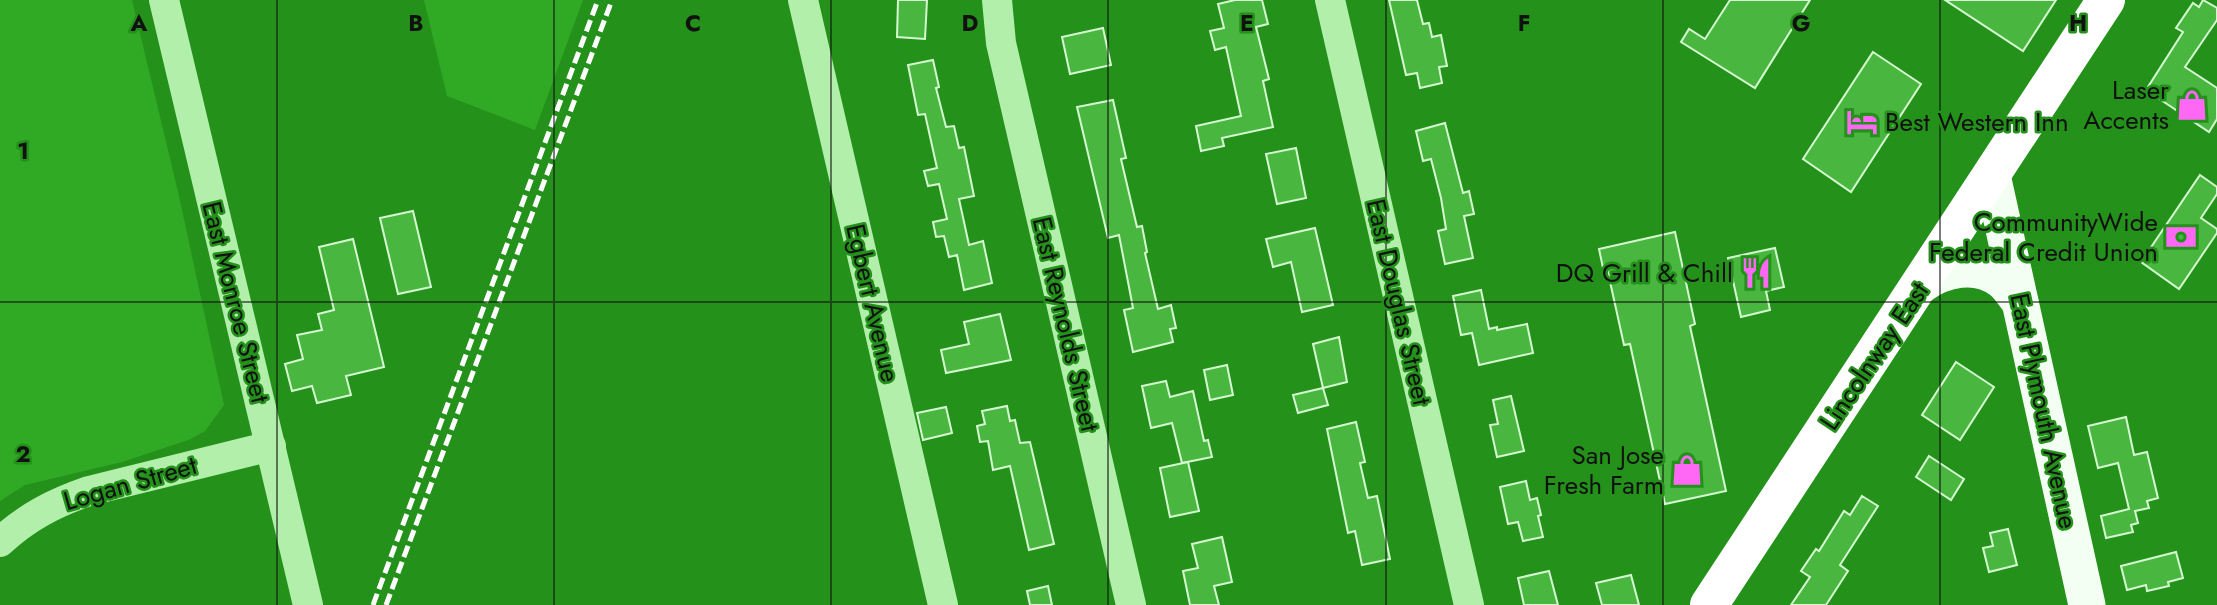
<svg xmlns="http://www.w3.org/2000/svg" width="2217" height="605" font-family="Jost,sans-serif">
	<rect width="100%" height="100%" fill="#24911b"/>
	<g fill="#30aa24">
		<path d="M0 0H132L179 196 224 405 205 431 191 439 122 462 25 485 0 501Z"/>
		<path d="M424 0H583L535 130 447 96Z"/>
	</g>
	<g fill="#49b73f" stroke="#d5fad1" stroke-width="2">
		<path d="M898 0H927L925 39 897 37Z"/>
		<path d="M1235 0H1262L1268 24 1256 27 1269 79 1263 81 1273 127 1222 138 1224 146 1201 151 1196 126 1241 116 1226 47 1215 50 1210 31 1224 28 1218 4Z"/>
		<path d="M1389 0H1417L1423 24 1429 23 1432 37 1441 35 1447 66 1439 67 1442 83 1420 88 1417 73 1406 75Z"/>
		<path d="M1730 0H1810L1755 88 1681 42 1689 29 1705 39Z"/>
		<path d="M1945 0H2056L2023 51Z"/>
		<path d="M2203 0 2217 8V20L2185 67 2217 88V119L2209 132 2146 90 2183 32 2176 28 2193 3 2199 7Z"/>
		<path d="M1103 28 1111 65 1070 74 1062 37Z"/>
		<path d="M1873 52 1921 84 1851 192 1803 159Z"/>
		<path d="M933 60 939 87 936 88 946 127 954 126 959 148 964 147 974 196 959 199 969 245 983 241 992 283 964 290 957 255 949 257 944 236 936 237 933 222 947 219 939 184 928 186 924 171 937 168 925 114 918 115 908 65Z"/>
		<path d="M1113 100 1126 158 1121 159 1137 227 1142 226 1147 252 1145 253 1158 309 1171 305 1176 328 1170 329 1173 342 1133 352 1124 310 1133 308 1119 235 1108 238 1077 107Z"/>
		<path d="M1445 123 1463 193 1469 191 1474 214 1464 216 1473 258 1445 264 1438 231 1446 229 1441 198 1431 159 1423 161 1416 131Z"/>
		<path d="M1296 148 1306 198 1277 204 1266 154Z"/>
		<path d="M2200 175 2217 187V194L2201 218 2217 229V233L2179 289 2141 262Z"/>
		<path d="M413 211 431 287 398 294 380 218Z"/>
		<path d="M1315 228 1333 305 1302 312 1291 262 1273 267 1266 239Z"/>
		<path d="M1675 232 1695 324 1690 326 1726 491 1665 504 1630 344 1624 345 1607 268H1603L1599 249Z"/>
		<path d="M353 239 384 367 346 376 351 395 317 403 312 386 292 391 285 364 303 359 297 335 322 330 318 314 334 310 319 247Z"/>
		<path d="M1775 248 1784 287 1766 291 1770 310 1741 317 1728 258Z"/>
		<path d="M1481 290 1489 329 1497 327V330L1527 324 1533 353 1479 365 1472 333 1461 335 1453 296Z"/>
		<path d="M1000 314 1011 360 946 373 941 350 969 344 964 322Z"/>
		<path d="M1339 337 1347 382 1323 388 1313 344Z"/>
		<path d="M1956 362 1994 387 1960 440 1922 415Z"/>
		<path d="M1227 365 1233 395 1210 400 1204 370Z"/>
		<path d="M1166 381 1170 397 1193 391 1204 441 1208 440 1212 457 1182 463 1172 423 1151 428 1142 386Z"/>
		<path d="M1323 388 1328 405 1298 413 1293 395Z"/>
		<path d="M1511 396 1524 451 1497 457 1490 425 1498 424 1493 400Z"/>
		<path d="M1007 406 1010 421 1015 420 1020 443 1030 442 1054 544 1029 550 1010 466 993 470 988 441 980 442 977 426 985 424 982 411Z"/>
		<path d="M946 407 952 433 923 440 917 413Z"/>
		<path d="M2126 417 2134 455 2147 452 2158 498 2147 501 2149 508 2135 511 2138 523 2131 525 2133 532 2106 538 2101 516 2129 509 2118 463 2098 468 2088 426Z"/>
		<path d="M1356 422 1365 462 1360 463 1368 498 1377 496 1390 559 1362 565 1355 531 1348 533 1327 429Z"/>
		<path d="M1929 456 1964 479 1951 500 1916 477Z"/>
		<path d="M1188 462 1199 511 1170 517 1160 468Z"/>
		<path d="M1526 481 1530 500 1537 498 1541 515 1538 516 1543 537 1523 541 1518 522 1508 524 1500 487Z"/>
		<path d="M1862 496 1878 506 1840 565 1848 571 1826 605H1791L1810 577 1801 571 1816 549 1819 551 1844 511 1850 515Z"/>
		<path d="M2008 529 2017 565 1989 572 1983 548 1993 546 1990 533Z"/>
		<path d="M1222 537 1232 582 1214 586 1219 605H1190L1183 571 1198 568 1192 544Z"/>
		<path d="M2176 552 2183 578 2168 582 2169 586 2147 591 2146 585 2127 590 2121 566Z"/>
		<path d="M1549 571 1558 605H1524L1518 578Z"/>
		<path d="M1631 575 1639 605H1602L1596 583Z"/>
		<path d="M1048 586 1052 605H1030L1027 591Z"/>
	</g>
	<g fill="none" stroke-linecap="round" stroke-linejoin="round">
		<g stroke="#b1efab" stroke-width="30">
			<path d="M164 0 308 605"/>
			<path d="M803 0 943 605"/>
			<path d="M997 0 1001 43 1131 605"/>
			<path d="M1330 0 1469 605"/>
			<path d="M0 542C27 517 54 503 89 491L271 446"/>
		</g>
		<g stroke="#f3fff2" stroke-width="37">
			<path d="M1992 175 2087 605"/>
			<path d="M1921 285C1943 269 1976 261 2001 280 2008 285 2014 295 2020 302"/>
		</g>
		<path stroke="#fff" stroke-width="38" d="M1709 605 2106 0"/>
		<g stroke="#fff" stroke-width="5" stroke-dasharray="12 5" stroke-linecap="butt">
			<path d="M373 605 598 0"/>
			<path d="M386 605 612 0"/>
		</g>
	</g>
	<path fill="none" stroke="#111" stroke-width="2" stroke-opacity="0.55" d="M277 0V605M554 0V605M831 0V605M1108 0V605M1386 0V605M1663 0V605M1940 0V605M0 302H2217"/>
	<defs>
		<symbol id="shop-bare" viewBox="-9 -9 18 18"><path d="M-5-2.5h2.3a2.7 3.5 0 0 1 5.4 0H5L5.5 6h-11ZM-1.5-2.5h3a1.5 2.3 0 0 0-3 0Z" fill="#ff68f4" stroke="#24911b" stroke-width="2.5" paint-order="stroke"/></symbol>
		<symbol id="hotel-bare" viewBox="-9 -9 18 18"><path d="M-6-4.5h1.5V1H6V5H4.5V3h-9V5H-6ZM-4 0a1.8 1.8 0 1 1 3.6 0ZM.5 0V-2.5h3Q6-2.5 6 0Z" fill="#ff68f4" stroke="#24911b" stroke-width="2.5" paint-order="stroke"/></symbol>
		<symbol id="bank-bare" viewBox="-9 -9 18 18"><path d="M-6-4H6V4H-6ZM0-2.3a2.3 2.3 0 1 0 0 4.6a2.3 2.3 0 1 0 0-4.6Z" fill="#ff68f4" stroke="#24911b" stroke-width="2.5" paint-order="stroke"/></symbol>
		<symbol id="restaurant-bare" viewBox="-9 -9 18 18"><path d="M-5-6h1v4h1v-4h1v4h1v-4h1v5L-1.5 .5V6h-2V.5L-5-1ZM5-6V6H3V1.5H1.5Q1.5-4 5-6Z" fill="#ff68f4" stroke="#24911b" stroke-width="2.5" paint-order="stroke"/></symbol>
	</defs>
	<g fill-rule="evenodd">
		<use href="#shop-bare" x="2170" y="83" width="44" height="44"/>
		<use href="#hotel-bare" x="1840" y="100" width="44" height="44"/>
		<use href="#bank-bare" x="2159" y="215" width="44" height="44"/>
		<use href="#restaurant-bare" x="1734" y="251" width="44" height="44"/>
		<use href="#shop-bare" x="1665" y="448" width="44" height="44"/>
	</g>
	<g text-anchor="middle" stroke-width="5" stroke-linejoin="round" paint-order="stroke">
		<g font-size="26" fill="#111" stroke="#24911b" text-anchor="end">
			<text x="2169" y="99">Laser<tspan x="2169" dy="30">Accents</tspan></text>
			<text x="1885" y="131" text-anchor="start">Best Western Inn</text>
			<text x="2158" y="231">CommunityWide<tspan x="2158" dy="30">Federal Credit Union</tspan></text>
			<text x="1733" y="282">DQ Grill &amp; Chill</text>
			<text x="1664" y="464">San Jose<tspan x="1664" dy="30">Fresh Farm</tspan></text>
		</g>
		<g font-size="26" fill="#111" stroke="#24911b">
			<text transform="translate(236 302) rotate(76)" y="9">East Monroe Street</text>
			<text transform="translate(1399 302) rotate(77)" y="9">East Douglas Street</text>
			<text transform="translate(873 303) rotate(77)" y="9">Egbert Avenue</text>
			<text transform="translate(1066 324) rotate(77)" y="9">East Reynolds Street</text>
			<text transform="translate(1874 356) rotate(-56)" y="9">Lincolnway East</text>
			<text transform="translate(2044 411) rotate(78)" y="9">East Plymouth Avenue</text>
			<text transform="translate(130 483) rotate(-16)" y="9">Logan Street</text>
		</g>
	</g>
	<g font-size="23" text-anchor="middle" font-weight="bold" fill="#111" stroke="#24911b" stroke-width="5" stroke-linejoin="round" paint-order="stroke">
		<text x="139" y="31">A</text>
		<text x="416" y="31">B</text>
		<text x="693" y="31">C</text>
		<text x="970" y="31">D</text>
		<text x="1247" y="31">E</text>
		<text x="1524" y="31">F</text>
		<text x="1801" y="31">G</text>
		<text x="2078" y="31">H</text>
		<text x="23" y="159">1</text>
		<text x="23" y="462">2</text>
	</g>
</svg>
